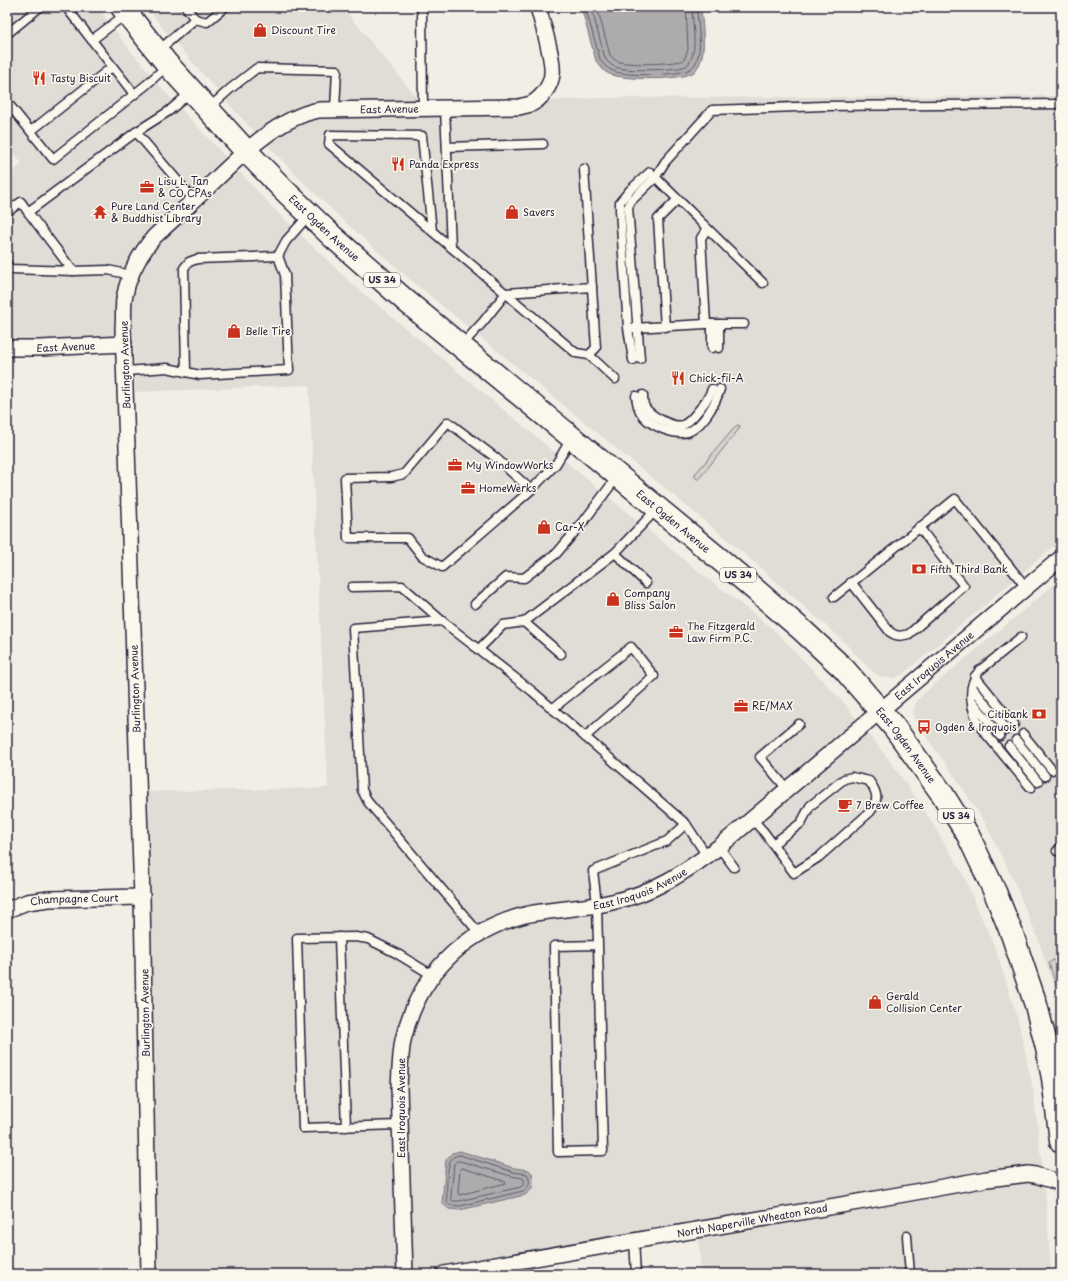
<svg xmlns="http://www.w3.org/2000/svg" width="1068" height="1281" font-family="'Playpen Sans',sans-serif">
	<rect width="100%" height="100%" fill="#f2eee5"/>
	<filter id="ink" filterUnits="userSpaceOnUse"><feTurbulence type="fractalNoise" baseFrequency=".025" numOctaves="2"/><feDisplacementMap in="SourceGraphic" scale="8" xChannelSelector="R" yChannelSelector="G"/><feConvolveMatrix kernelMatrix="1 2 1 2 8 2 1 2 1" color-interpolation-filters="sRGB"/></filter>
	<g filter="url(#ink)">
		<g fill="#e0dcd6">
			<path d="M7 7H97L126 45 167 94 274 209 351 283 689 564 772 628 844 703 890 761 924 810 962 872 997 953 1018 1020 1033 1089 1046 1201 1051 1274H701L698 1230 443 1274H149L139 792 328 788 309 385 135 392 134 344 33 348 7 347V177L22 164 7 144Z"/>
			<path d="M147 7H342L423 105 544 101 600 98 1061 96V540L903 674 894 678H886L878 676 871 670 839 637 733 544 406 276 346 223 301 180 238 114 162 27Z"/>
			<path d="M1061 579V1014L1056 992 1038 939 1013 879 984 821 952 772 920 728 915 720 913 714 914 707 918 699 929 689Z"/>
		</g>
		<g fill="#d4d1cc" stroke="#7b7a84">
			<path d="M738 425 740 426 739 429 699 479H697L695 477V474L736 426Z"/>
			<path d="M1053 960 1061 963V989H1058L1056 985 1049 963Z"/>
		</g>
		<g fill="#aeabad" stroke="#76747f">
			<path d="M581 7H701C702 23 707 51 699 65 698 67 695 71 694 72 683 81 622 80 609 74 603 71 600 66 596 61Z"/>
			<path d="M460 1151 514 1168 529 1170 532 1173C533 1184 535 1188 525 1195L460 1210 449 1209 442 1203 446 1160 452 1153Z"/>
		</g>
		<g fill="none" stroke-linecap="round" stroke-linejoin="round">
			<g stroke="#5a5969" stroke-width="1">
				<path d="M585 7 600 59C604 66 609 70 616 72 628 76 680 76 690 69 692 68 695 65 696 62 703 48 697 23 697 7"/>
				<path d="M591 7 605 58C608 63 613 67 619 68 630 71 672 70 683 67 687 66 689 64 690 61 698 49 692 22 692 7"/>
				<path d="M597 7 610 55C613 59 616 61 620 62 631 65 674 64 684 60L688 49 686 7"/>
				<path d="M460 1155 513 1172 527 1174C531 1181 530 1187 523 1191L460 1206 450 1205 447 1201C446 1195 447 1168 450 1162 451 1157 455 1156 460 1155Z"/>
				<path d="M457 1161H460L511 1176 523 1178 524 1179V1184L521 1187 459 1201H453L451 1199V1195L454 1164Z"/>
				<path d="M462 1168 504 1181 506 1183 459 1195 458 1193 460 1169Z"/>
			</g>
			<defs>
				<g id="service">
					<path d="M66 7 134 94"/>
					<path d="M422 10 423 108"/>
					<path d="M195 19 207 22 225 7"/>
					<path d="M7 34 40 7"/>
					<path d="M92 40 126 14"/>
					<path d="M158 51 195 19 186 7"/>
					<path d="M7 102 53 159 146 85 168 65"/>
					<path d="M209 108 230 89 257 68 337 70 335 109"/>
					<path d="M445 108 451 247"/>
					<path d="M31 131 112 67"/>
					<path d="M136 132 194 200"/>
					<path d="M447 147 543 144"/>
					<path d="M7 212 21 202 28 212"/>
					<path d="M432 231 422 136 330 135 329 144C411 214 494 283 576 353L589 355 596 348 584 169"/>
					<path d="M7 264 10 269 73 271"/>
					<path d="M131 275 108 270 73 271 28 212 136 132 169 111 191 92"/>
					<path d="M706 324 701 238 707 229"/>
					<path d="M712 324V348"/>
					<path d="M719 324V348"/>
					<path d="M665 327 658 219 677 200"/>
					<path d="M633 328 706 324H744"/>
					<path d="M461 346 483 322 506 293 592 287"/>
					<path d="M589 355 615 379"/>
					<path d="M640 359 628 207 631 201 655 178 665 162 712 110 823 106 1061 104"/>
					<path d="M633 360 628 328 620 210V202L630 190 650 172 763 283"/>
					<path d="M126 371 167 368 200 375 289 370 285 275 278 256 286 241 309 215"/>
					<path d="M186 372 184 268 189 262 197 259 278 256"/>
					<path d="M643 395C643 399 643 404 645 407 650 416 674 428 683 425 691 422 710 397 712 389"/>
					<path d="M636 396C637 403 638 410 643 416 651 426 675 436 688 432 703 426 716 403 720 389"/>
					<path d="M531 490 496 458 448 422 404 474 391 477 345 478 348 538H408L422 556 442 567 531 490 556 464 571 439"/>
					<path d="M615 553 646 583"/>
					<path d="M851 582 890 632C897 637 901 636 909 634L964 586 919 527"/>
					<path d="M352 587 402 586 442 621 532 691 686 824 707 856"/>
					<path d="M834 597 955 499 1026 587"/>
					<path d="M475 604 506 577 524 578 557 553 584 521 617 477"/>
					<path d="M442 621 353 628 362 790 368 802 479 933"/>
					<path d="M524 622 561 654"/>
					<path d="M1021 637 979 671C966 688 971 711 981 728L1031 788"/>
					<path d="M478 650 503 625 524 622 615 553 657 509"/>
					<path d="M975 676 1014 724"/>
					<path d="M972 687 1007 730"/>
					<path d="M973 702 1000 736"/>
					<path d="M552 709 631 647 654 676 585 737"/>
					<path d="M1023 734 1052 770"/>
					<path d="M1016 740 1045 776"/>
					<path d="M1009 746 1038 782"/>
					<path d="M787 789 760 757 799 724"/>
					<path d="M752 819 763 831 764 832 794 873 819 857 870 812C879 800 878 793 869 781L852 777 844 779 810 806 801 823 773 844"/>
					<path d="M719 847 734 867"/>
					<path d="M1057 851 1061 847"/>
					<path d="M339 937 346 1127"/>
					<path d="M598 945 554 946 558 1152 603 1151 597 904 593 871 667 841 686 824"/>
					<path d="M400 1125 303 1128 297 938 356 937 368 939 396 953 432 975"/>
					<path d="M907 1236 910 1274"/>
					<path d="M634 1241 636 1274"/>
				</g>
				<g id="minor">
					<path id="s1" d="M7 348H40L124 344"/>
					<path id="s2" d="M7 910 27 902 49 899 142 897"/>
					<path id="s3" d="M149 1274 142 897 123 328C124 318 123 308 124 299 128 275 139 255 154 237 171 221 189 205 206 189 237 159 276 118 319 110L519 107C523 106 527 105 531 104 541 99 551 86 552 74 554 59 542 23 538 7"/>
					<path id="s4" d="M405 1274 399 1088C400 1072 400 1056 403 1040 418 976 463 931 525 915 533 913 541 912 549 911 570 908 592 907 612 902 654 893 685 872 719 847L1061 558"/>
					<path id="s5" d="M444 1274 904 1194 987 1179 1028 1174 1035 1175 1061 1183"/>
				</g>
				<g id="primary">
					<path id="s6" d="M122 7 168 65 246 151 284 190 333 237 406 301 723 562 802 630 844 669 894 727 943 795 968 835 995 892 1012 934 1036 1005 1047 1048 1053 1078 1061 1141"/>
				</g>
			</defs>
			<use href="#service" stroke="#22223b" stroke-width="11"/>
			<use href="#minor" stroke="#22223b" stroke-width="18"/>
			<use href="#primary" stroke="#22223b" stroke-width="25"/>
			<use href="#service" stroke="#fbf7ec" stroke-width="8"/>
			<use href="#minor" stroke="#fbf7ec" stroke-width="15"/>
			<use href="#primary" stroke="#fbf7ec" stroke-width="22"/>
		</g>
	</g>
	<defs>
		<symbol id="shop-bare" viewBox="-9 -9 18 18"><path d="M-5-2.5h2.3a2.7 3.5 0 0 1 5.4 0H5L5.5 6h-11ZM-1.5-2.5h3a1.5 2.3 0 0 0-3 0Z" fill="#c8321e" stroke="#fbf7ec" stroke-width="2.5" paint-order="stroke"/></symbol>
		<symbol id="restaurant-bare" viewBox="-9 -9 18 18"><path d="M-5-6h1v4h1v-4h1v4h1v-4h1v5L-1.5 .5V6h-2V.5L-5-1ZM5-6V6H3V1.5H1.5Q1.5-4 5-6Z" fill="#c8321e" stroke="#fbf7ec" stroke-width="2.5" paint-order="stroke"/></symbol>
		<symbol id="office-bare" viewBox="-9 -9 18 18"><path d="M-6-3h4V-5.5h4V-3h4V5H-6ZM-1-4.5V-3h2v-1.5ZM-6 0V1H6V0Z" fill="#c8321e" stroke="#fbf7ec" stroke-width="2.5" paint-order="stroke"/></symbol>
		<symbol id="temple-bare" viewBox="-9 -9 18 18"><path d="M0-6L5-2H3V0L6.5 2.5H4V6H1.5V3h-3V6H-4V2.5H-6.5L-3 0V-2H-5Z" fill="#c8321e" stroke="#fbf7ec" stroke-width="2.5" paint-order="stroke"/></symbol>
		<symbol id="bank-bare" viewBox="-9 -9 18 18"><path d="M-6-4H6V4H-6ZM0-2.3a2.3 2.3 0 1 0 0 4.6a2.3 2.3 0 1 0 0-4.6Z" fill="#c8321e" stroke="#fbf7ec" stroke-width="2.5" paint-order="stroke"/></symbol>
		<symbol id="bus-bare" viewBox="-9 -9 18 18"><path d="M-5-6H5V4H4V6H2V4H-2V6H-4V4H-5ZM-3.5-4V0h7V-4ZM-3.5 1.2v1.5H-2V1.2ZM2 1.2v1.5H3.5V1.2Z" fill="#c8321e" stroke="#fbf7ec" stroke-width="2.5" paint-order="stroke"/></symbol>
		<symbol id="cafe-bare" viewBox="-9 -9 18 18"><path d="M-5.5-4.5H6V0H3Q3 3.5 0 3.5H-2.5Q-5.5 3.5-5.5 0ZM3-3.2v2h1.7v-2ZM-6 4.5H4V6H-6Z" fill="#c8321e" stroke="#fbf7ec" stroke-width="2.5" paint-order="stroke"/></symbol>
	</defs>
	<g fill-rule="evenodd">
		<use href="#shop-bare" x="250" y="20" width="20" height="20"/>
		<use href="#restaurant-bare" x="29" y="68" width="20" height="20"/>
		<use href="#restaurant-bare" x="388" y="154" width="20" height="20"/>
		<use href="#office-bare" x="137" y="177" width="20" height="20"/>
		<use href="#temple-bare" x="90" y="202" width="20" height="20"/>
		<use href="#shop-bare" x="502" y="202" width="20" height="20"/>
		<use href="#shop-bare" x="224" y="321" width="20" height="20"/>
		<use href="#restaurant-bare" x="668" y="368" width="20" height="20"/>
		<use href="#office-bare" x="445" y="455" width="20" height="20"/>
		<use href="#office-bare" x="458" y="478" width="20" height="20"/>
		<use href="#shop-bare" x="534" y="517" width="20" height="20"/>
		<use href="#bank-bare" x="909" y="559" width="20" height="20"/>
		<use href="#shop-bare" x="603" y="589" width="20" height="20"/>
		<use href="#office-bare" x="666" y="622" width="20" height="20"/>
		<use href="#office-bare" x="731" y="696" width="20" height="20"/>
		<use href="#bank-bare" x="1029" y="704" width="20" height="20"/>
		<use href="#bus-bare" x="914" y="717" width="20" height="20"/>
		<use href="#cafe-bare" x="835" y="795" width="20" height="20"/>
		<use href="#shop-bare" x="865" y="992" width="20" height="20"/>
	</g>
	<g text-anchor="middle" stroke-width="3.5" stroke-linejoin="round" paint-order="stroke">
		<g fill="#fbf7ec" stroke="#636270" stroke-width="1">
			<rect x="364" y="273" width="36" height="14" rx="3"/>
			<rect x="720" y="568" width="36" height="14" rx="3"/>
			<rect x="938" y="809" width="36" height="14" rx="3"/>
		</g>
		<g font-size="9" font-weight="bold" fill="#22223b">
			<text x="382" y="283">US 34</text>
			<text x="738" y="578">US 34</text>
			<text x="956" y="819">US 34</text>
		</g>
		<g font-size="10" fill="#22223b" stroke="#fbf7ec" text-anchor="start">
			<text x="271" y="34">Discount Tire</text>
			<text x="50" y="82">Tasty Biscuit</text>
			<text x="409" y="168">Panda Express</text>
			<text x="158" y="185">Lisu L. Tan<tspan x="158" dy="12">&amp; CO CPAs</tspan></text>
			<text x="111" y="210">Pure Land Center<tspan x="111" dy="12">&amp; Buddhist Library</tspan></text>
			<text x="523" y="216">Savers</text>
			<text x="245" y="335">Belle Tire</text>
			<text x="689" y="382">Chick-fil-A</text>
			<text x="466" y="469">My WindowWorks</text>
			<text x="479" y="492">HomeWerks</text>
			<text x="555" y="531">Car-X</text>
			<text x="930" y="573">Fifth Third Bank</text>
			<text x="624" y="597">Company<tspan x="624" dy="12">Bliss Salon</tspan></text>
			<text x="687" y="630">The Fitzgerald<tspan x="687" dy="12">Law Firm P.C.</tspan></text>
			<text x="752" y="710">RE/MAX</text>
			<text x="1028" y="718" text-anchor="end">Citibank</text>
			<text x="935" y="731">Ogden &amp; Iroquois</text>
			<text x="856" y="809">7 Brew Coffee</text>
			<text x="886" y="1000">Gerald<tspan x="886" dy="12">Collision Center</tspan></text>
		</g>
		<g font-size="10" fill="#22223b" stroke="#fbf7ec">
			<text dy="4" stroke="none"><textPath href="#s3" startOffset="1326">East Avenue</textPath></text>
			<text dy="4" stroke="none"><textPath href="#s6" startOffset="300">East Ogden Avenue</textPath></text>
			<text dy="4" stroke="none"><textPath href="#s1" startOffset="59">East Avenue</textPath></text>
			<text transform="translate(125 365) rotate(-92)" y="4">Burlington Avenue</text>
			<text dy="4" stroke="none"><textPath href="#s6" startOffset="756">East Ogden Avenue</textPath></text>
			<text dy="4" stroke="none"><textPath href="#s4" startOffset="909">East Iroquois Avenue</textPath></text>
			<text transform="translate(135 689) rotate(-92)" y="4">Burlington Avenue</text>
			<text dy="4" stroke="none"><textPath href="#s6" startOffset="1080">East Ogden Avenue</textPath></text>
			<text dy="4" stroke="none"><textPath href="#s4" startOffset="537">East Iroquois Avenue</textPath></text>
			<text dy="4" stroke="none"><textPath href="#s2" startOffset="69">Champagne Court</textPath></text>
			<text transform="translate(145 1013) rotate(-91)" y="4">Burlington Avenue</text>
			<text transform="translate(401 1108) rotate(-90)" y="4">East Iroquois Avenue</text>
			<text dy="4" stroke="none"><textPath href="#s5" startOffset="313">North Naperville Wheaton Road</textPath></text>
		</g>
	</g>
	<rect width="1068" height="1281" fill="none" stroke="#fbf7ec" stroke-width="24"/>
	<rect x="12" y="12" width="1044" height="1257" fill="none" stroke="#22223b" stroke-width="1.5" filter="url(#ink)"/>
</svg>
